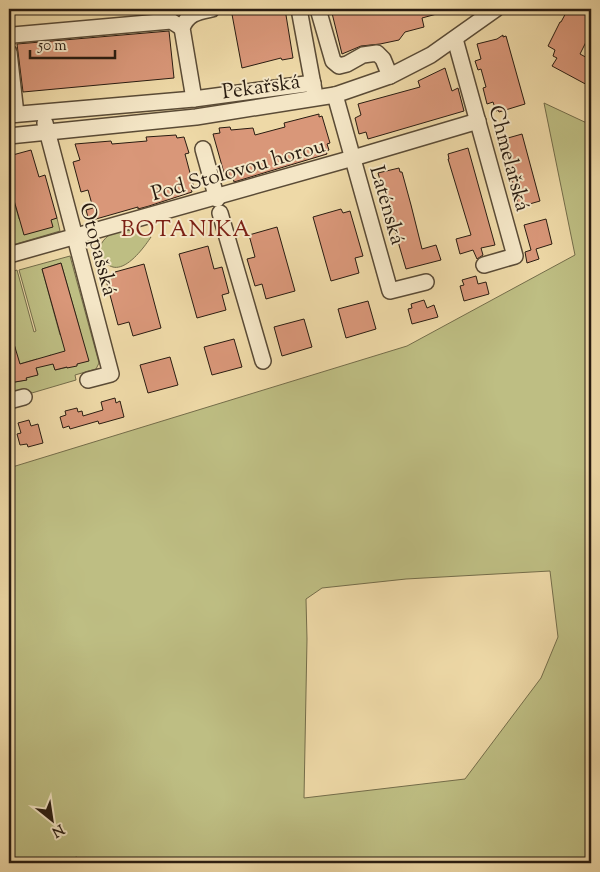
<svg xmlns="http://www.w3.org/2000/svg" width="600" height="872" font-family="'Sorts Mill Goudy',serif">
	<rect width="100%" height="100%" fill="#eed9a7"/>
	<filter id="stains"><feTurbulence type="fractalNoise" baseFrequency=".004" numOctaves="4"/><feColorMatrix values="0 0 0 0 .2 0 0 0 0 .09 0 0 0 0 .02 0 0 0 .5 -.17"/></filter>
	<radialGradient id="worn" r=".72"><stop offset=".6" stop-color="#630" stop-opacity="0"/><stop offset="1" stop-color="#630" stop-opacity=".3"/></radialGradient>
	<g fill="#bebe83" stroke="#746d4a" fill-rule="evenodd">
		<path d="M544 103 591 125V863H80L77 857 50 863H9V468L407 346 575 255ZM550 571 558 637 541 678 465 779 304 798 307 639 306 599 322 588 406 579Z"/>
		<path d="M9 183 19 219H51L57 218 60 231 9 246Z"/>
		<path d="M118 230C131 229 140 232 151 237 139 255 113 287 99 251 101 240 108 235 118 230Z"/>
		<path d="M70 256 99 363 96 369 75 375 76 380 25 395 24 389 9 393V383L26 380V378L38 374 36 368 37 359 9 367V350L15 348 9 325V273L17 270 34 332 36 331 19 270ZM61 263 80 330 60 335 42 269ZM50 355 77 364V365L55 370Z"/>
	</g>
	<g fill="#d99779" stroke="#291c11">
		<path d="M231 9H285L293 58 282 60 281 58 242 68Z"/>
		<path d="M331 9H444V12L422 18 424 27 405 32 399 40 380 44 361 46 342 54Z"/>
		<path d="M568 9H591V32L580 54 591 60V87L552 66 557 58 553 56 555 50 548 46 560 22H561Z"/>
		<path d="M169 31 174 78 23 92 17 44Z"/>
		<path d="M503 35V37L506 36 525 104 499 112 498 110 496 111 493 102 487 104 483 88 486 87 481 69 478 70 475 61 481 59 477 44 497 39Z"/>
		<path d="M445 68 452 91 458 88 464 111 368 139 366 132 359 134 355 118 361 115 358 104 420 87 418 81Z"/>
		<path d="M319 114V117L322 116 330 143 327 144 329 150 326 151 327 154 234 182 233 177H230L228 172 224 173 213 134 220 133 219 128 230 127 231 130 253 128 255 135 285 127 284 123Z"/>
		<path d="M522 134 540 201 519 207 501 140Z"/>
		<path d="M176 135 177 138 184 137 189 153 185 154 194 188H191L192 192 149 206 138 209V207L89 221 86 210 93 208 88 190 81 192 73 162 80 160 75 144 111 141 112 144 147 141 146 137Z"/>
		<path d="M468 148 495 245 481 248 483 255 477 259 473 250 460 254 456 239 471 235 448 159H449L448 154Z"/>
		<path d="M31 150 39 177 45 175 57 218 51 220 53 227 24 235 9 183V156Z"/>
		<path d="M399 168 400 172H402L411 205 422 249 436 245 441 260 406 269 378 173Z"/>
		<path d="M341 209 343 213 350 211 363 256 355 258 359 273 331 281 313 217Z"/>
		<path d="M546 219 552 244 536 249 539 259 527 263 525 252 531 250 524 225Z"/>
		<path d="M277 227 295 291 266 299 262 284 255 286 247 259 255 257 249 235Z"/>
		<path d="M208 246 214 269 222 267 229 293 222 295 226 310 197 318 179 254Z"/>
		<path d="M61 263 89 361 77 364V366L67 368V367L55 370 53 364 36 368 38 375 26 378 27 380 9 383V335L11 334 20 364 65 351 42 269Z"/>
		<path d="M144 264 161 328 133 336 129 322 118 325 106 280 116 277 115 272Z"/>
		<path d="M476 276 478 284 486 282 489 294 464 301 460 286 464 285 462 280Z"/>
		<path d="M424 300 427 308 434 305 438 317 412 324 408 309 412 308 411 304Z"/>
		<path d="M368 301 376 329 346 338 338 309Z"/>
		<path d="M304 319 312 347 282 356 274 327Z"/>
		<path d="M234 339 242 367 212 375 204 347Z"/>
		<path d="M170 357 178 385 148 393 140 365Z"/>
		<path d="M115 398 116 403 120 401 124 417 99 424 98 421 70 429 69 426 63 428 60 417 66 415 65 411 77 408 78 412 82 411 83 416 103 410 101 402Z"/>
		<path d="M29 420 31 426 38 424 43 443 28 447 27 444 20 445 17 434 21 433 18 423Z"/>
	</g>
	<g fill="none" stroke-linecap="round" stroke-linejoin="round">
		<defs>
			<g id="minor">
				<path d="M299 9 314 90"/>
				<path d="M318 9 333 61 339 66 347 64 363 55 377 53 383 59 390 76"/>
				<path d="M9 38 13 35 171 21 182 28"/>
				<path d="M455 39 515 256 484 265"/>
				<path d="M9 52 16 114"/>
				<path d="M335 95 390 291 426 282"/>
				<path d="M194 99 182 28C188 13 198 12 212 9"/>
				<path d="M9 115 194 99 313 83"/>
				<path d="M45 123 111 374 88 380"/>
				<path d="M9 136 196 117 335 95 390 76 431 55 496 9"/>
				<path d="M203 149 217 199"/>
				<path d="M220 213 263 361"/>
				<path d="M9 255 353 158 478 121"/>
				<path d="M9 401 24 397"/>
			</g>
		</defs>
		<use href="#minor" stroke="#5a4b36" stroke-width="18"/>
		<use href="#minor" stroke="#f4e6c6" stroke-width="15"/>
	</g>
	<g text-anchor="middle" stroke-width="4" stroke-linejoin="round" paint-order="stroke">
		<g font-size="21" fill="#291c11" stroke="#f4e6c6">
			<text transform="translate(261 86) rotate(-8)" y="7">Pekařská</text>
			<text transform="translate(510 158) rotate(75)" y="7">Chmelařská</text>
			<text transform="translate(238 169) rotate(-16)" y="7">Pod Stolovou horou</text>
			<text transform="translate(388 205) rotate(74)" y="7">Laténská</text>
			<text transform="translate(99 249) rotate(75)" y="7">Otopašská</text>
		</g>
		<g font-size="22" letter-spacing="1" fill="#7a1f14" stroke="#f4e6c6">
			<text x="186" y="236">BOTANIKA</text>
		</g>
	</g>
	<rect width="600" height="872" fill="none" stroke="#eed9a7" stroke-width="30"/>
	<rect x="10" y="10" width="580" height="852" fill="none" stroke="#291c11" stroke-width="2.5"/>
	<rect x="15" y="15" width="570" height="842" fill="none" stroke="#291c11"/>
	<g transform="translate(52 820) rotate(150)" stroke="#f4e6c6" stroke-width="4" paint-order="stroke">
	<path d="M0-4L9 19L0 12L-9 19Z" fill="#291c11"/>
	<text y="-8" font-size="14" font-weight="bold" text-anchor="middle" fill="#291c11">N</text>
	</g>
	<path d="M30 50v8h85v-8" fill="none" stroke="#291c11" stroke-width="2.5"/>
	<text x="38" y="50" font-size="15" fill="#291c11" stroke="#f4e6c6" stroke-width="4" paint-order="stroke">50 m</text>
	<rect width="100%" height="100%" filter="url(#stains)"/>
	<rect width="100%" height="100%" fill="url(#worn)"/>
</svg>
